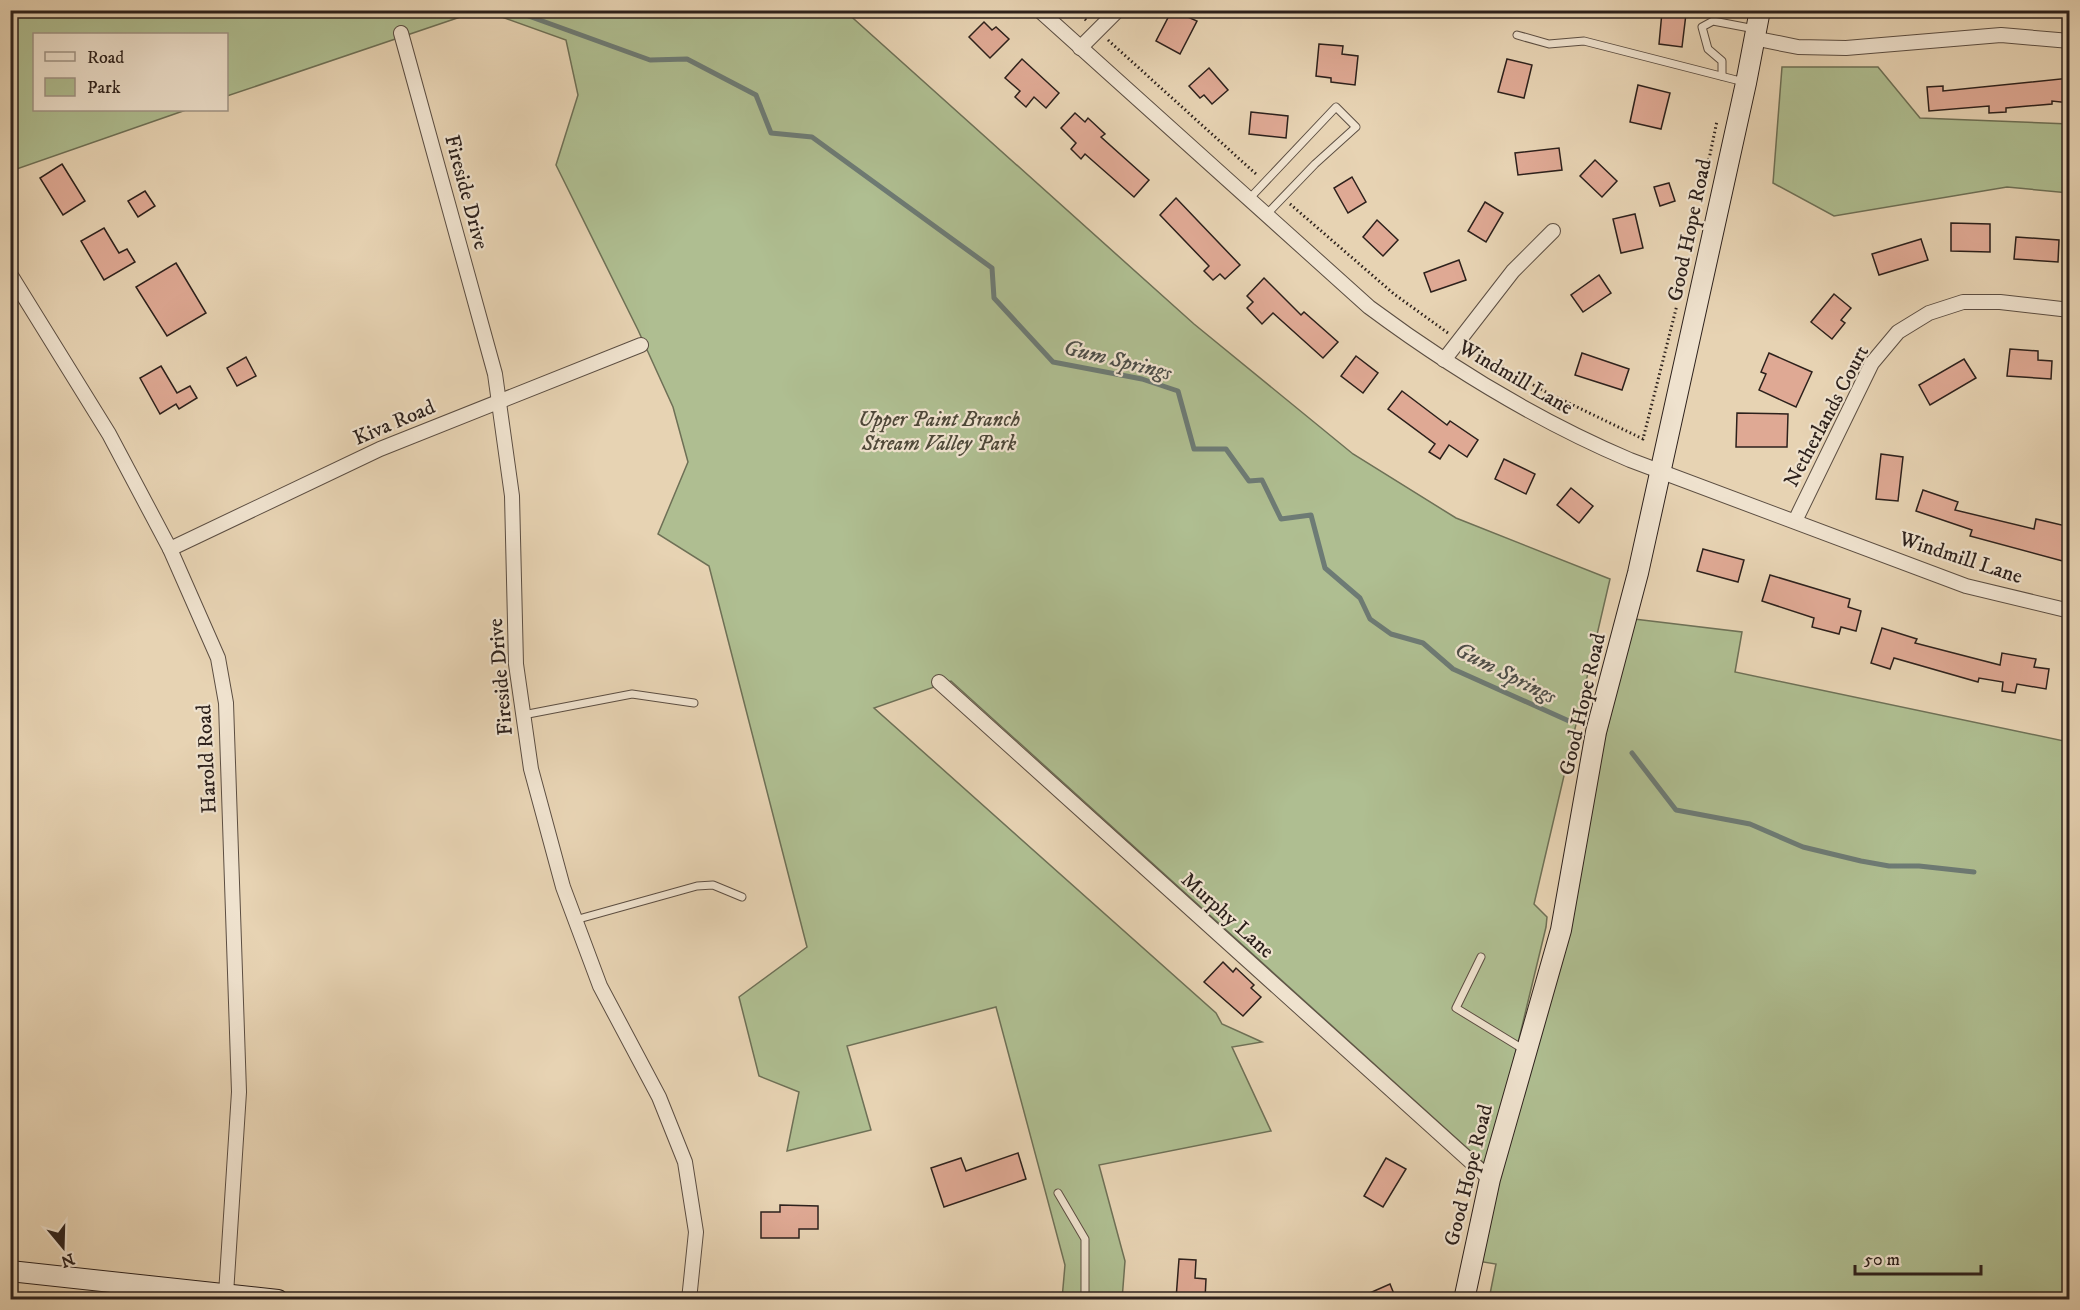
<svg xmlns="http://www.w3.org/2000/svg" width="2080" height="1310" font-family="'IM FELL DW Pica',serif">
	<rect width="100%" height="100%" fill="#e7d3b3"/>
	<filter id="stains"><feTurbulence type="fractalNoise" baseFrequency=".00333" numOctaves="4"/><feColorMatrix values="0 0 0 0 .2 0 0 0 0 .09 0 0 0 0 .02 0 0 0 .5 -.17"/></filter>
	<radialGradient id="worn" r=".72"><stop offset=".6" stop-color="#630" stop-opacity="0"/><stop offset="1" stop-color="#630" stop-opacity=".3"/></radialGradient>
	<g fill="#afbe91" stroke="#6e7056" stroke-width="1.5">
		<path d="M11 11H478L227 96 226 34H34V110H186L11 171Z"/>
		<path d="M485 11H845L1194 324 1353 454 1456 518 1610 579 1534 904 1547 917 1546 927 1488 1167 951 681 874 708 1216 1013 1222 1024 1262 1042 1232 1047 1271 1131 1099 1165 1125 1261 1122 1300 1062 1299 1065 1265 996 1007 847 1046 871 1130 787 1151 799 1092 759 1076 739 997 807 947 709 566 658 534 688 462 673 407 638 330 556 165 578 95 566 40Z"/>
		<path d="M1782 67H1878L1920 118 2069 124V193L2007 187 1834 216 1773 183Z"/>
		<path d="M1634 619 1742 632 1735 672 2069 742V1299H1489L1496 1264 1477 1261Z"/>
	</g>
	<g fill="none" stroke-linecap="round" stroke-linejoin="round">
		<g stroke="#6d7b75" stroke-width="5">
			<path d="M512 10 650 60 687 59 756 95 771 133 812 137 992 268 994 298 1053 362 1142 379 1178 391 1194 449H1226L1249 481 1262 480 1281 519 1311 515 1325 568 1360 598 1370 619 1391 634 1423 643 1453 669 1569 721"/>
			<path d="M10 73 13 80 10 81"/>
			<path d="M1632 753 1676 810 1750 824 1803 847 1861 861 1889 866H1919L1974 872"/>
		</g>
	</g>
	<g fill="#dfa994" stroke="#2d211c" stroke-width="1.5">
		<path d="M1172 10 1197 21 1180 54 1156 41Z"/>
		<path d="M1662 12 1686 14 1682 47 1659 44Z"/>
		<path d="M984 22 992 30 996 27 1009 39 990 58 969 37Z"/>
		<path d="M1319 44 1343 46 1342 54 1358 56 1355 85 1331 82V78L1316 76Z"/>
		<path d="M1022 59 1059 93 1046 108 1034 97 1026 107 1015 97 1020 91 1005 78Z"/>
		<path d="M1507 59 1532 65 1524 98 1498 92Z"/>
		<path d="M1209 68 1228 90 1212 104 1204 95 1200 98 1189 86Z"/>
		<path d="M2070 78V103L2052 101V104L2006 108V112L1989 113V106L1929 111 1927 87 1943 86V91Z"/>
		<path d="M1638 85 1670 93 1661 129 1630 122Z"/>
		<path d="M1251 112 1288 116 1286 138 1249 134Z"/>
		<path d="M1075 113 1085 122 1088 118 1105 134 1101 137 1149 180 1134 197 1085 154 1081 159 1071 149 1076 143 1061 128Z"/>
		<path d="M1559 148 1562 170 1518 175 1515 153Z"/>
		<path d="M1595 160 1617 181 1602 197 1580 176Z"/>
		<path d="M62 164 85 201 63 215 40 178Z"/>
		<path d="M1352 177 1366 202 1348 213 1334 188Z"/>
		<path d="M1669 183 1675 201 1660 206 1654 187Z"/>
		<path d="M145 191 155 206 138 217 128 201Z"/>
		<path d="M1176 198 1240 265 1225 279 1220 274 1213 280 1204 271 1209 266 1160 215Z"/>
		<path d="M1485 202 1503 213 1486 242 1468 231Z"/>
		<path d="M1635 214 1643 248 1621 253 1613 219Z"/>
		<path d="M1377 220 1398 240 1383 256 1363 237Z"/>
		<path d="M1951 223 1990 224V252L1951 251Z"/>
		<path d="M104 228 119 253 127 249 135 262 104 280 81 241Z"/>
		<path d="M2016 237 2059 240 2058 262 2014 259Z"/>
		<path d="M1921 239 1928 260 1879 275 1872 254Z"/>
		<path d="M1459 260 1466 280 1431 292 1424 273Z"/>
		<path d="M176 263 206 313 167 336 136 287Z"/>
		<path d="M1599 275 1611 293 1583 312 1571 295Z"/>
		<path d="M1264 278 1301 315 1304 312 1338 342 1323 358 1273 313 1262 324 1247 308 1253 302 1247 296Z"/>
		<path d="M1834 294 1851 308 1841 320 1845 323 1832 339 1811 322Z"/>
		<path d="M2010 349 2038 351V360L2052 361 2051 379 2007 376Z"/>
		<path d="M1582 353 1629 369 1622 390 1575 375Z"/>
		<path d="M1769 353 1812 372 1796 407 1759 390 1766 374 1761 372Z"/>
		<path d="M1356 356 1378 373 1363 393 1341 376Z"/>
		<path d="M246 357 256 376 237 386 227 368Z"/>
		<path d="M1964 359 1976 378 1930 405 1919 385Z"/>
		<path d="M161 366 177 393 190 386 197 398 179 409 176 404 160 414 140 378Z"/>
		<path d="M1402 391 1447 425 1450 421 1478 440 1467 457 1449 445 1440 459 1429 452 1435 444 1388 409Z"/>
		<path d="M1737 413 1788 414 1787 447H1736Z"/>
		<path d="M1881 454 1903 457 1898 501 1876 499Z"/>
		<path d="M1504 459 1535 474 1526 494 1495 479Z"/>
		<path d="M1571 488 1593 506 1579 523 1557 505Z"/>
		<path d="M1923 490 1958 502 1955 510 2034 529 2036 519 2066 526 2063 539 2070 540V563L1970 536 1972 530 1916 511Z"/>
		<path d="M1703 549 1744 560 1738 582 1697 571Z"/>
		<path d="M1770 575 1850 599 1848 607 1861 611 1856 631 1841 627 1839 634 1812 627 1814 618 1762 601Z"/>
		<path d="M1882 628 1917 639 1915 643 2000 665 2002 653 2036 659 2034 667 2049 669 2046 689 2017 684 2015 693 2002 691 2003 682 1979 678 1978 682 1894 658 1890 669 1871 663Z"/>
		<path d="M1223 962 1233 972 1236 968 1254 985 1251 988 1261 997 1243 1016 1204 982Z"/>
		<path d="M1018 1153 1026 1179 944 1207 931 1168 961 1158 966 1171Z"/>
		<path d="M1386 1158 1406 1169 1383 1207 1364 1196Z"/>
		<path d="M780 1205 818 1206V1229H799V1238H761V1212H780Z"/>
		<path d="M1179 1259 1196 1260 1195 1278 1206 1279 1205 1299H1176Z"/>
		<path d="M1390 1284 1396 1299H1356Z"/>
	</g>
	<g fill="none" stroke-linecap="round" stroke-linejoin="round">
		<defs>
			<g id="lane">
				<path d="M1517 35 1549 44 1584 41 1744 82"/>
				<path d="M1722 76V61L1708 49 1702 27 1713 21 1755 29"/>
				<path d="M1249 199 1336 107 1356 127 1315 164 1266 215"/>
				<path d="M523 715 632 694 694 703"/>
				<path d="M575 920 697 886 713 885 742 897"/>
				<path d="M1481 957 1456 1008 1523 1049"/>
				<path d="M1058 1193 1085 1239V1300"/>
			</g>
			<g id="street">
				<path d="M1039 10 1369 307C1451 368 1536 420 1630 460L1966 586 2070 611"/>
				<path d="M401 33 495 374 512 496 516 664 531 769 563 887 600 986 659 1097 685 1162 696 1232 689 1300"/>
				<path d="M1753 38 1798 47 1846 48 2001 35 2070 41"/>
				<path d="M1080 48 1118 10"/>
				<path d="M10 274 109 434 170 549 218 658 226 703 239 1092 226 1294"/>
				<path d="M1444 360 1513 271 1553 231"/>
				<path d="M1795 521 1872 363 1898 332 1929 313 1963 302H2000L2070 310"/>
				<path d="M170 549 380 449 641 345"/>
				<path d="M939 682 1490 1179"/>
			</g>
			<g id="secondary">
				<path d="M10 1271 278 1300"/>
				<path d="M1464 1300 1490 1179 1561 930 1596 732 1638 573 1746 83 1760 10"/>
			</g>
		</defs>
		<use href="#lane" stroke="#5c4e42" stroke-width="9"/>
		<use href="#street" stroke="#5c4e42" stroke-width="16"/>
		<use href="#secondary" stroke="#2d211c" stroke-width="22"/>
		<g stroke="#2d211c" stroke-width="3" stroke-dasharray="1.5 3" stroke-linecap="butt">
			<path d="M1075 10 1087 21"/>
			<path d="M1108 40 1256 174"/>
			<path d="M1708 164 1717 121"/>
			<path d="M1290 204 1394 294 1448 333"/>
			<path d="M1471 348 1540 389 1643 439 1677 305"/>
		</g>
		<use href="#lane" stroke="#efe2ce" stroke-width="7"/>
		<use href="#street" stroke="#efe2ce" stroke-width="14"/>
		<use href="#secondary" stroke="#efe2ce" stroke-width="20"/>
	</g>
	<g text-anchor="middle" stroke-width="4.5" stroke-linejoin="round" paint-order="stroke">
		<g font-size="21" fill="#2d211c" stroke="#efe2ce">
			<text transform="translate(467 192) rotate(75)" y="7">Fireside Drive</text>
			<text transform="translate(1689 230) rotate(-78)" y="7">Good Hope Road</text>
			<text transform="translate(1516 377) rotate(30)" y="7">Windmill Lane</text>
			<text transform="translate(1826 416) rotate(-62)" y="7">Netherlands Court</text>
			<text transform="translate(394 422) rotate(-23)" y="7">Kiva Road</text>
			<text transform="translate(1961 557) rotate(18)" y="7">Windmill Lane</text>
			<text transform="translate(500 677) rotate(-95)" y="7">Fireside Drive</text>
			<text transform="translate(1582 704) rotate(-77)" y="7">Good Hope Road</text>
			<text transform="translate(206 759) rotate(-93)" y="7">Harold Road</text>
			<text transform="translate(1228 915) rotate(42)" y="7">Murphy Lane</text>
			<text transform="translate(1468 1175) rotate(-76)" y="7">Good Hope Road</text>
		</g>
		<g font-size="21" font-style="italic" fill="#4e4839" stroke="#efe2ce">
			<text x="939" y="426">Upper Paint Branch<tspan x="939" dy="24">Stream Valley Park</tspan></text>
		</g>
		<g font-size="22" font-style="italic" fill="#4d4e49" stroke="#efe2ce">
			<text transform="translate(1118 359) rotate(14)" y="8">Gum Springs</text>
			<text transform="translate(1506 672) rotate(27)" y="8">Gum Springs</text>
		</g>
	</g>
	<rect width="2080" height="1310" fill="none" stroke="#e7d3b3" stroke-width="36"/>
	<rect x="12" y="12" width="2056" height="1286" fill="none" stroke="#2d211c" stroke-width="3"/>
	<rect x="18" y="18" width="2044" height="1274" fill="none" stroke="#2d211c" stroke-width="1.5"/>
	<rect x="33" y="33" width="195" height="78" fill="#efe2ce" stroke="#a19587" stroke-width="1.5"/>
	<rect x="45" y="52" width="30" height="9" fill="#efe2ce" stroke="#a19587" stroke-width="1.5"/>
	<text x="87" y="63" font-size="18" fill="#2d211c">Road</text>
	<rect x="45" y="78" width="30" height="18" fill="#afbe91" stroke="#a19587" stroke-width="1.5"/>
	<text x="87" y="93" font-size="18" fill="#2d211c">Park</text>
	<g transform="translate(63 1247) rotate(161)" stroke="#efe2ce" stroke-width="4.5" paint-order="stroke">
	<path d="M0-4.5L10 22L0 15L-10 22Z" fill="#2d211c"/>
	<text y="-9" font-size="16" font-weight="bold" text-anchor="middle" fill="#2d211c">N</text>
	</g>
	<path d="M1855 1265v9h126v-9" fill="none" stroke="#2d211c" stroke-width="3"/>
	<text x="1864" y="1265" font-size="18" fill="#2d211c" stroke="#efe2ce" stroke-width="4.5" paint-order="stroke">50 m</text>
	<rect width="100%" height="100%" filter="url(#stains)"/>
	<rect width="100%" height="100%" fill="url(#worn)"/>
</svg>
